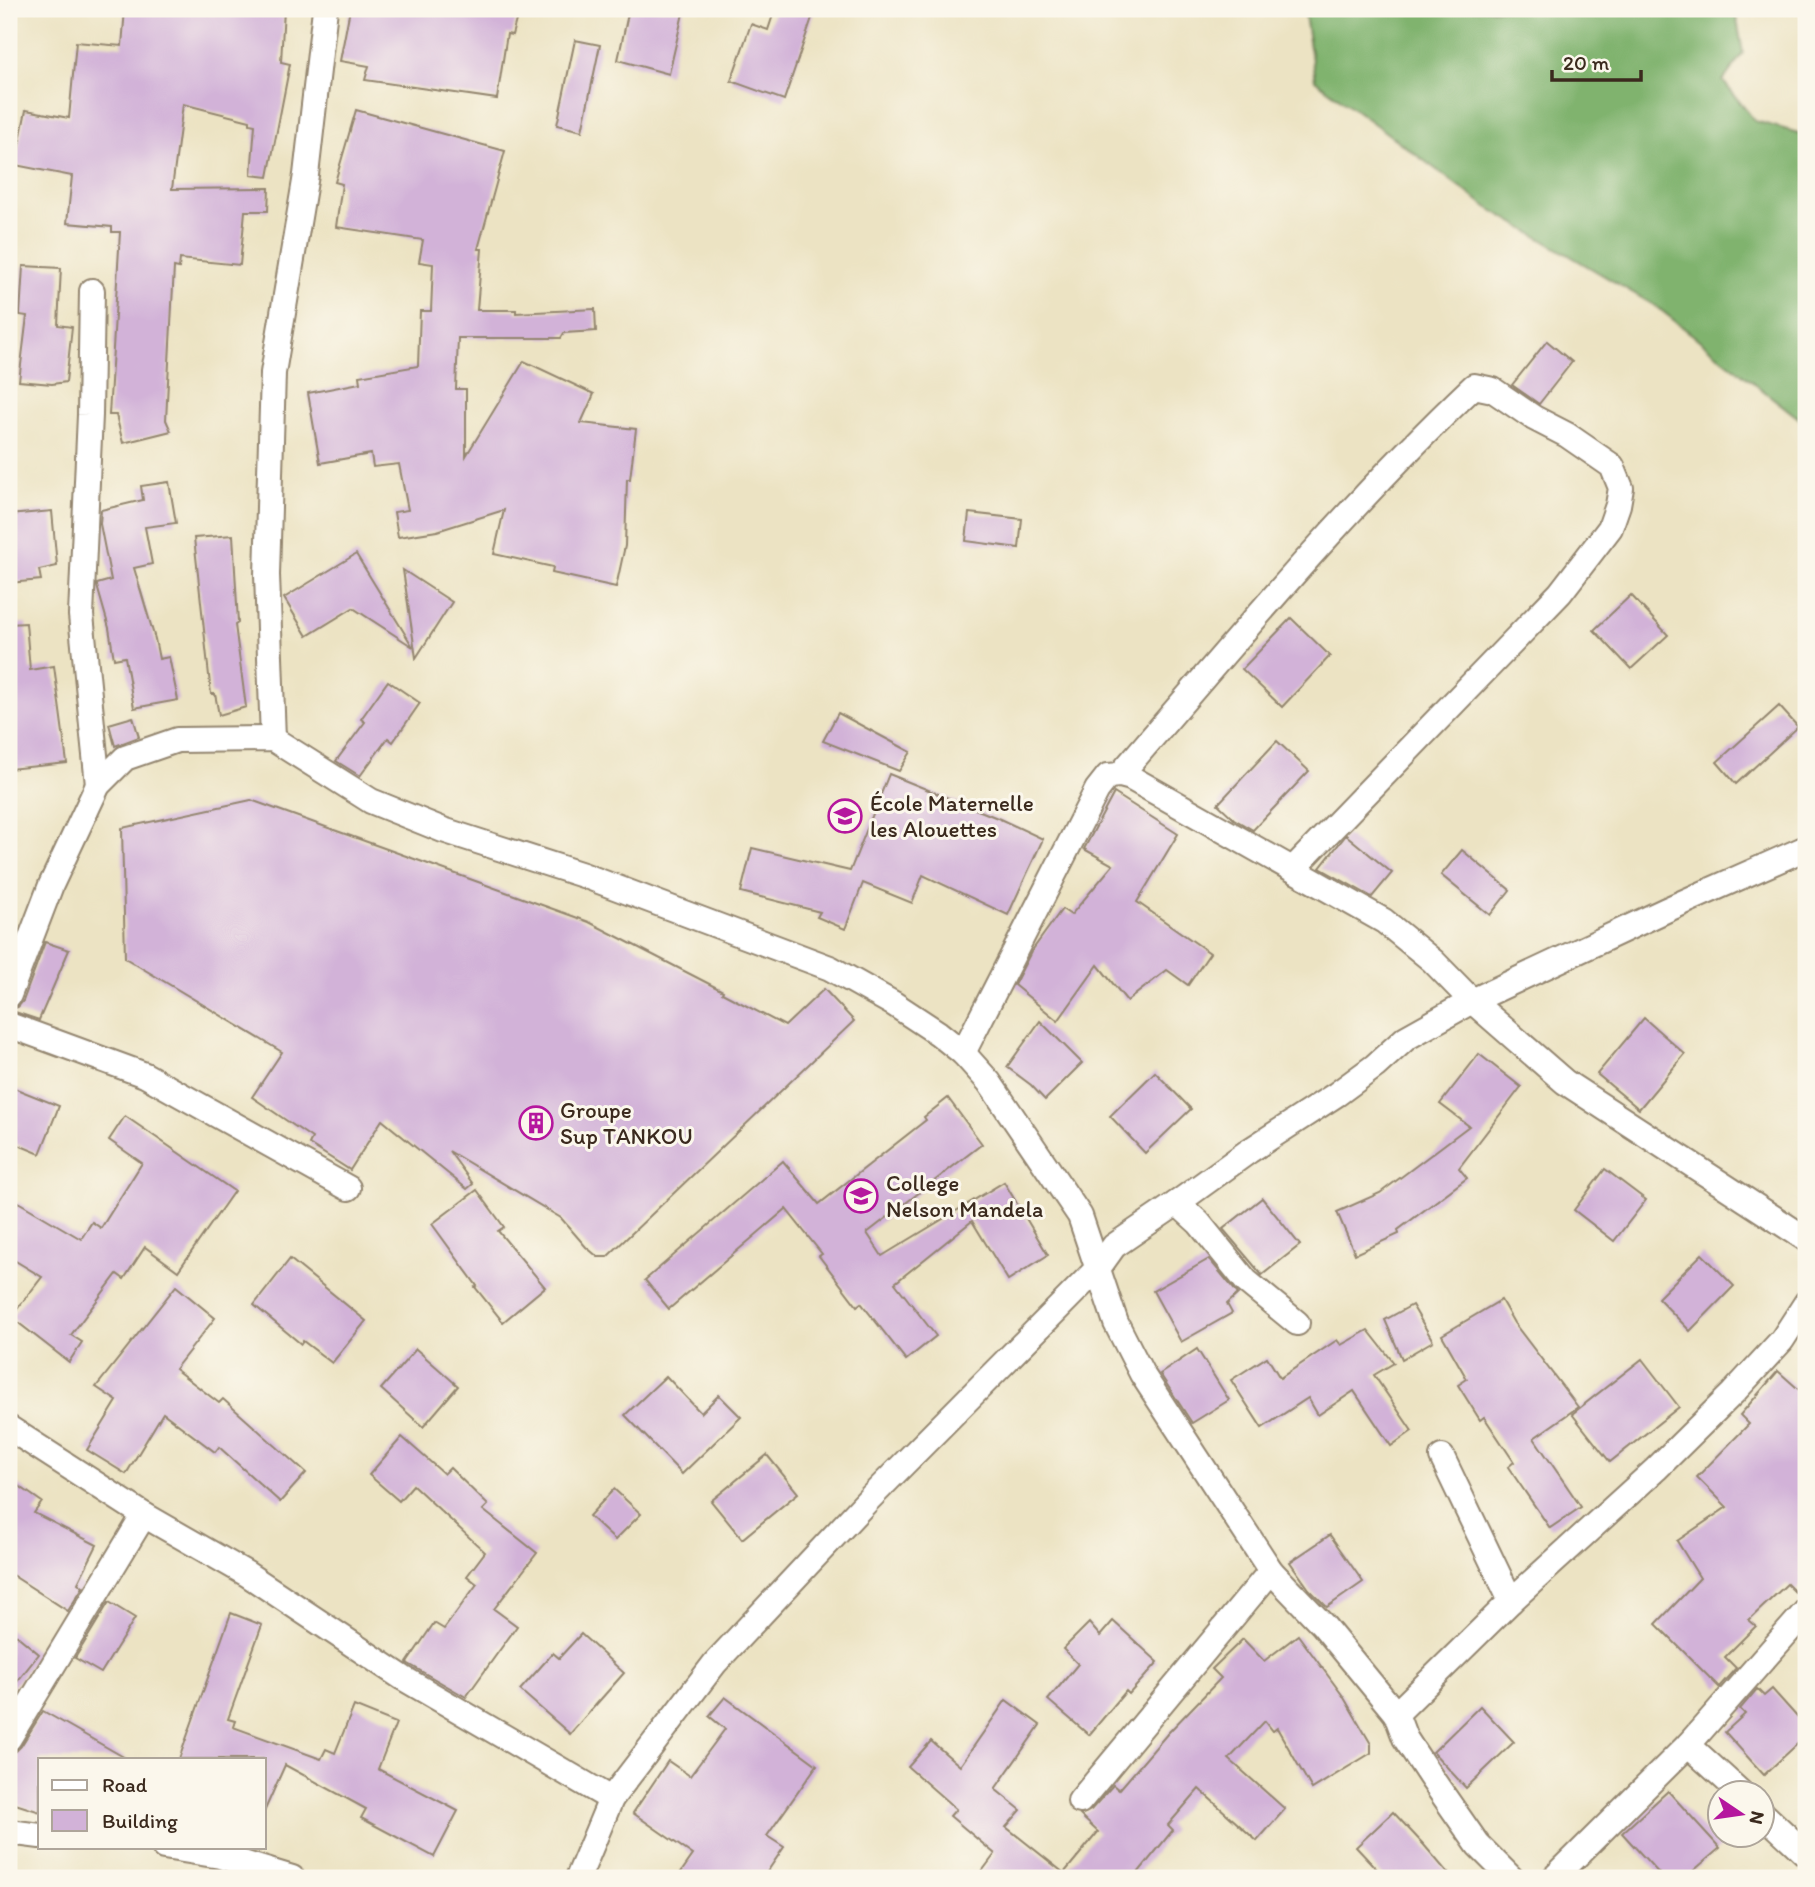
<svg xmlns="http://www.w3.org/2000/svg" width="1815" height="1887" font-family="Itim,sans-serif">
	<rect width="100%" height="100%" fill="#fbf7ec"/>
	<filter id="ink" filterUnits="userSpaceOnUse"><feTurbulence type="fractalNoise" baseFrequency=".0143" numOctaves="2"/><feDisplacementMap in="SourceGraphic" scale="14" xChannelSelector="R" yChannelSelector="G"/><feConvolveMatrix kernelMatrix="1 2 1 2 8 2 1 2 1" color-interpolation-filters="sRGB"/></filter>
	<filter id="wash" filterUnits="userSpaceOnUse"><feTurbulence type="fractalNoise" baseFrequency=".00686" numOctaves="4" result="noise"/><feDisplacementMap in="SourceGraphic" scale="28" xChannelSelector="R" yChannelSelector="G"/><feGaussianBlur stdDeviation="1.57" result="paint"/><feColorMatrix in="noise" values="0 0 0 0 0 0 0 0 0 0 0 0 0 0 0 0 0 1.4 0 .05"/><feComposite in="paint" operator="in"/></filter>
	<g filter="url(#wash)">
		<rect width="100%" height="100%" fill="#ece3c3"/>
		<path fill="#80b36e" stroke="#5e6e46" stroke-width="2" d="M1304 9H1735L1743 53 1723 81 1755 121 1806 135V424L1657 307 1487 207 1315 80Z"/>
		<g id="blocks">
			<g fill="#d2b2d8">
				<path d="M125 9H284L281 62 290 64 268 177 251 175 255 125 250 124V121L183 104 172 189 269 188 268 211H245L240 265 180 259 179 268 174 267 166 420 171 431 123 443 116 415H109L120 232H112V227L67 223 72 176 15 165 26 110 69 118 76 42 122 46Z"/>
				<path d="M350 9H519L512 35 507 34 497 99 365 80 369 66 340 61Z"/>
				<path d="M629 9H684L669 74 618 60Z"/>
				<path d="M775 9H815L784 100 731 81 751 24 768 30Z"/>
				<path d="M575 40 600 45 582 131 557 125Z"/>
				<path d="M356 110 505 151 478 249H482L477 310H516V313L595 309 596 331 564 333 561 338H458L456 389H466V456L524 361 594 394 581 423 636 429 630 479H627L625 546 616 587 552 573 553 567 494 554 504 510 437 531 398 537 394 512 408 510 399 464 373 467 371 454 320 463 308 393 360 383 359 376 418 366 420 311H431L433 264 419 262 423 240 336 227 342 184 335 182Z"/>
				<path d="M23 266 61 268 58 325 72 327 66 382 52 384 19 381 27 316 20 315Z"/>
				<path d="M1547 341 1572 362 1539 404 1512 385Z"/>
				<path d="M169 482 176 523 145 527 152 564 134 568 155 639 159 659 169 657 178 700 134 708 125 657 114 659 109 628 97 586V584L111 580 100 524 101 510 143 500 141 486Z"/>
				<path d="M52 511 57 566 39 570 41 580 9 583V515Z"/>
				<path d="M969 513 1022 519 1019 548 966 541Z"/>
				<path d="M233 535 238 623 235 625 246 707 219 715 215 694H211L194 538Z"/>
				<path d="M356 554 413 647 353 608 307 636 284 598Z"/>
				<path d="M403 570 452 602 416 658Z"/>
				<path d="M1631 595 1668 635 1631 669 1594 630Z"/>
				<path d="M1291 618 1330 656 1282 707 1242 669Z"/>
				<path d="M26 623 30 670 54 666 67 763 9 769V624Z"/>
				<path d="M388 681 420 703 393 742 388 738 360 776 336 761 365 722 361 719Z"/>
				<path d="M1779 706 1798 727 1736 784 1717 762Z"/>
				<path d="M838 713 911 752 899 771 823 741Z"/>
				<path d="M133 717 139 737 115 746 109 724Z"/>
				<path d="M1277 741 1309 771 1253 830 1234 819 1218 804Z"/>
				<path d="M889 774 1000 819 1043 839 1008 915 923 875 912 903 863 883 845 929 817 917 820 912 741 892 752 848 850 871Z"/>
				<path d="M1114 793 1178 834 1137 902 1210 953 1188 985 1167 970 1127 1001 1098 965 1058 1021 1014 985 1031 952 1062 909 1071 915 1113 865 1084 849Z"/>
				<path d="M251 800 589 922 723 991 722 993 785 1026 824 989 854 1021 607 1257H598L586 1247 561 1218 449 1151 473 1184 467 1189 382 1120 350 1170 309 1144 312 1138 252 1097 282 1052 125 958 122 828Z"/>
				<path d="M1346 835 1392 873 1372 897 1320 868Z"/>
				<path d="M1462 850 1510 890 1490 915 1441 875Z"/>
				<path d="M9 928 17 931 9 954Z"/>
				<path d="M45 942 69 950 39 1020 9 1010 18 1007 23 1001Z"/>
				<path d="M1644 1018 1685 1054 1639 1109 1597 1074Z"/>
				<path d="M1040 1021 1082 1063 1045 1100 1031 1085 1007 1067Z"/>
				<path d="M1479 1054 1521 1087 1459 1168 1467 1178 1398 1230 1399 1234 1355 1254 1337 1212 1380 1193 1469 1126 1440 1104Z"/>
				<path d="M1155 1072 1191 1109 1145 1153 1110 1116Z"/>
				<path d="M9 1086 59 1106 40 1154 9 1141Z"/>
				<path d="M948 1098 982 1144 867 1233 882 1256 1004 1182 1048 1255 1008 1280 972 1221 895 1283 936 1336 906 1360 861 1303 857 1306 819 1256 822 1254 786 1209 669 1309 645 1280 783 1161 819 1204 926 1120 924 1117Z"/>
				<path d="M125 1116 234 1191 178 1271 145 1247 124 1279 117 1274 71 1335 82 1342 69 1362 11 1317 42 1277 9 1257V1217L18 1202 81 1239 92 1222 101 1228 142 1163 109 1140Z"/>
				<path d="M1605 1169 1646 1200 1614 1241 1574 1210Z"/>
				<path d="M477 1190 504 1227 498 1231 545 1287 503 1322 475 1287 477 1286 432 1224Z"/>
				<path d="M1262 1198 1300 1245 1262 1275 1223 1229Z"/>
				<path d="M1702 1254 1734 1286 1690 1331 1658 1298Z"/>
				<path d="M290 1259 366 1321 332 1363 303 1341 301 1344 254 1305Z"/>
				<path d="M1209 1259 1238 1294 1227 1304 1232 1313 1181 1342 1153 1291Z"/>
				<path d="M176 1286 215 1318 175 1369 219 1403 223 1399 306 1473 280 1502 219 1447 215 1452 163 1413 126 1474 87 1450 117 1401 96 1387Z"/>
				<path d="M1501 1300 1514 1323 1578 1407 1534 1438 1581 1507 1550 1528 1508 1467 1514 1462 1484 1417 1480 1420 1458 1385 1467 1379 1442 1335Z"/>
				<path d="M1412 1305 1433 1341 1402 1359 1385 1320Z"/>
				<path d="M1368 1330 1394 1363 1374 1375 1412 1431 1391 1446 1354 1391 1318 1415 1308 1398 1262 1428 1231 1380 1267 1357 1280 1378 1337 1340 1341 1345Z"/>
				<path d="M416 1349 458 1386 423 1427 381 1389Z"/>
				<path d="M1197 1349 1229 1400 1192 1423 1160 1374Z"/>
				<path d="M1642 1359 1679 1407 1610 1462 1572 1414Z"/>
				<path d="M1778 1371 1806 1396V1580L1795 1592 1787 1584 1749 1620 1756 1626 1725 1657 1736 1668 1719 1687 1656 1624 1700 1578 1677 1541 1727 1507 1697 1477 1749 1424 1740 1415Z"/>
				<path d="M666 1376 701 1413 719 1395 741 1417 682 1474 625 1415Z"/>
				<path d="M402 1437 444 1474 450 1468 488 1505 483 1510 537 1553 494 1609 517 1626 466 1697 407 1663 434 1623 444 1629 477 1584 467 1576 485 1552 413 1485 399 1501 369 1475Z"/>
				<path d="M767 1455 798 1493 742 1539 711 1501Z"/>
				<path d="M9 1479 42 1502 34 1513 97 1545 78 1583 83 1587 68 1611 9 1573Z"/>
				<path d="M614 1489 641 1514 615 1540 589 1516Z"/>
				<path d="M1330 1535 1363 1582 1327 1607 1309 1589 1290 1562Z"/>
				<path d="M109 1602 135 1618 101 1673 75 1658Z"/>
				<path d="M231 1613 262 1625 228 1719 235 1721 233 1727 321 1759 326 1749 335 1753 354 1706 396 1723 378 1769 458 1811 434 1857 361 1818 366 1809 285 1765 264 1812V1759H179Z"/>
				<path d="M1113 1621 1158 1662 1129 1694 1126 1691 1089 1735 1048 1700 1078 1664 1063 1649 1089 1623 1100 1636Z"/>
				<path d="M9 1629 39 1654 9 1692 17 1696 9 1710Z"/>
				<path d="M581 1634 624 1673 570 1734 520 1690 553 1653 559 1658Z"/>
				<path d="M1298 1635 1343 1696 1371 1744V1753L1312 1789 1277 1728 1273 1731 1265 1721 1229 1759 1285 1809 1257 1841 1199 1789 1168 1825 1173 1830 1134 1878H977L995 1854 950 1816 956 1809 908 1767 931 1741 960 1766 1006 1700 1040 1725 995 1789 1021 1810 1006 1827 1064 1873 1098 1832 1080 1815 1091 1810 1113 1785 1119 1790 1168 1733 1221 1678 1212 1669 1243 1639 1264 1661Z"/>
				<path d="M1757 1689 1764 1696 1772 1689 1806 1727V1736L1764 1775 1725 1732 1745 1714 1740 1709Z"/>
				<path d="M725 1697 817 1765 767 1836 784 1847 763 1878H677L693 1855 633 1813 668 1761 690 1776 725 1729 709 1716Z"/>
				<path d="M1480 1706 1514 1742 1466 1788 1433 1752Z"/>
				<path d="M43 1711 127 1759H40V1812L9 1802V1753L16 1751 21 1746Z"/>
				<path d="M1668 1791 1720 1848 1685 1878H1663L1622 1833Z"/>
				<path d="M1393 1812 1424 1845 1452 1878H1385L1356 1847Z"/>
			</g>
		</g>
	</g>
	<g filter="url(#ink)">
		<use href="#blocks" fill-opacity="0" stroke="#948670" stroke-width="2"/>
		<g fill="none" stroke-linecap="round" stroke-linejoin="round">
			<defs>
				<g id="minor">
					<path d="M92 291 90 415 81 615 98 785"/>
					<path d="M273 739 267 575 273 373 306 175 325 9"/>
					<path d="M1120 775C1234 643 1347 506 1474 386L1493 390 1534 418 1567 435 1612 466 1621 488 1618 505 1610 528 1560 593 1293 869"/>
					<path d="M9 995 51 885 98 785 125 758 177 740 273 739 371 801 443 830 583 875 830 968 894 1004 938 1033 963 1053 989 1082 1080 1216 1116 1323 1142 1374 1271 1571 1323 1625 1396 1714 1405 1738 1432 1779 1478 1845 1511 1878"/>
					<path d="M9 1025 145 1075 348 1188"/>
					<path d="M963 1053 1097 790 1108 776 1120 775 1131 778 1384 921 1433 961 1472 1001 1565 1082 1806 1239"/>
					<path d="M1177 1203 1249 1151 1337 1094 1375 1066 1406 1038 1472 1001 1666 910 1806 848"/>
					<path d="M9 1428 144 1515 247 1574 403 1678 611 1799"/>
					<path d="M1442 1457 1511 1601"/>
					<path d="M1396 1714 1511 1601 1656 1469 1733 1393 1782 1340 1806 1303"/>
					<path d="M9 1738 144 1515"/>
					<path d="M1688 1745 1740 1792"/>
					<path d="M1080 1801 1271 1571"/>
					<path d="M1762 1813 1806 1854"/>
					<path d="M9 1832 40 1836"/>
					<path d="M164 1847 220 1856 292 1878"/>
					<path d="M578 1878 611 1799 715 1663 868 1500 1099 1267 1114 1246 1177 1203 1199 1223 1246 1281 1297 1323"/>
					<path d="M1554 1878 1688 1745 1806 1611"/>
				</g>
			</defs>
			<use href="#minor" stroke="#948670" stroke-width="28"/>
			<use href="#minor" stroke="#fff" stroke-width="24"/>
		</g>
	</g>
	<defs>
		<symbol id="school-ring" viewBox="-11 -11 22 22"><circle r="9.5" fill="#fbf7ec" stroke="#b5179e" stroke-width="1.5"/><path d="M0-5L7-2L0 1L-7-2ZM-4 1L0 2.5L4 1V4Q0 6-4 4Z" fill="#b5179e"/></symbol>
		<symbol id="building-ring" viewBox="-11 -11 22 22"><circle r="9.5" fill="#fbf7ec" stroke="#b5179e" stroke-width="1.5"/><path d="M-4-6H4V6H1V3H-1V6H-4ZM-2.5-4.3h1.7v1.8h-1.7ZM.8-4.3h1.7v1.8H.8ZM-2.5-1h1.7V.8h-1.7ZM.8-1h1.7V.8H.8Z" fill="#b5179e"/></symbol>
	</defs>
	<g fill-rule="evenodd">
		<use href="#school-ring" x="826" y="797" width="38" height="38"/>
		<use href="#building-ring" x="517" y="1104" width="38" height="38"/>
		<use href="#school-ring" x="842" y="1177" width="38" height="38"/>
	</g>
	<g text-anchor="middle" stroke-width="6" stroke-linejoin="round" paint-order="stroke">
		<g font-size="23" fill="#3b2a1e" stroke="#fbf7ec" text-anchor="start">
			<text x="870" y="811">École Maternelle<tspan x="870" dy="26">les Alouettes</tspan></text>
			<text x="560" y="1118">Groupe<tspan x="560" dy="26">Sup TANKOU</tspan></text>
			<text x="886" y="1191">College<tspan x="886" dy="26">Nelson Mandela</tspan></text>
		</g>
	</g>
	<rect width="1815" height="1887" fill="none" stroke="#fbf7ec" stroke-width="35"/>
	<rect x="38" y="1758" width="228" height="91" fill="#fbf7ec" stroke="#aea59a" stroke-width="2"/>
	<rect x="52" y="1780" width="35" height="10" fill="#ffffff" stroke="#aea59a" stroke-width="2"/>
	<text x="102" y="1792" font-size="21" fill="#3b2a1e">Road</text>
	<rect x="52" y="1810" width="35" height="21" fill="#d2b2d8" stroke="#aea59a" stroke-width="2"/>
	<text x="102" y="1828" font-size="21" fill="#3b2a1e">Building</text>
	<g transform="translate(1741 1814) rotate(103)"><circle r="33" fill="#fbf7ec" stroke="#aea59a" stroke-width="2"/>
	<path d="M0-5L12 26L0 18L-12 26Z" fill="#b5179e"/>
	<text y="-10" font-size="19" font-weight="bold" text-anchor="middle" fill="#3b2a1e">N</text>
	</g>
	<path d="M1552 70v10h89v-10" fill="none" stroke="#3b2a1e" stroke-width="3.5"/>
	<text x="1563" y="70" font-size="21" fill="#3b2a1e" stroke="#fbf7ec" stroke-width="5" paint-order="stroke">20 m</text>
</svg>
